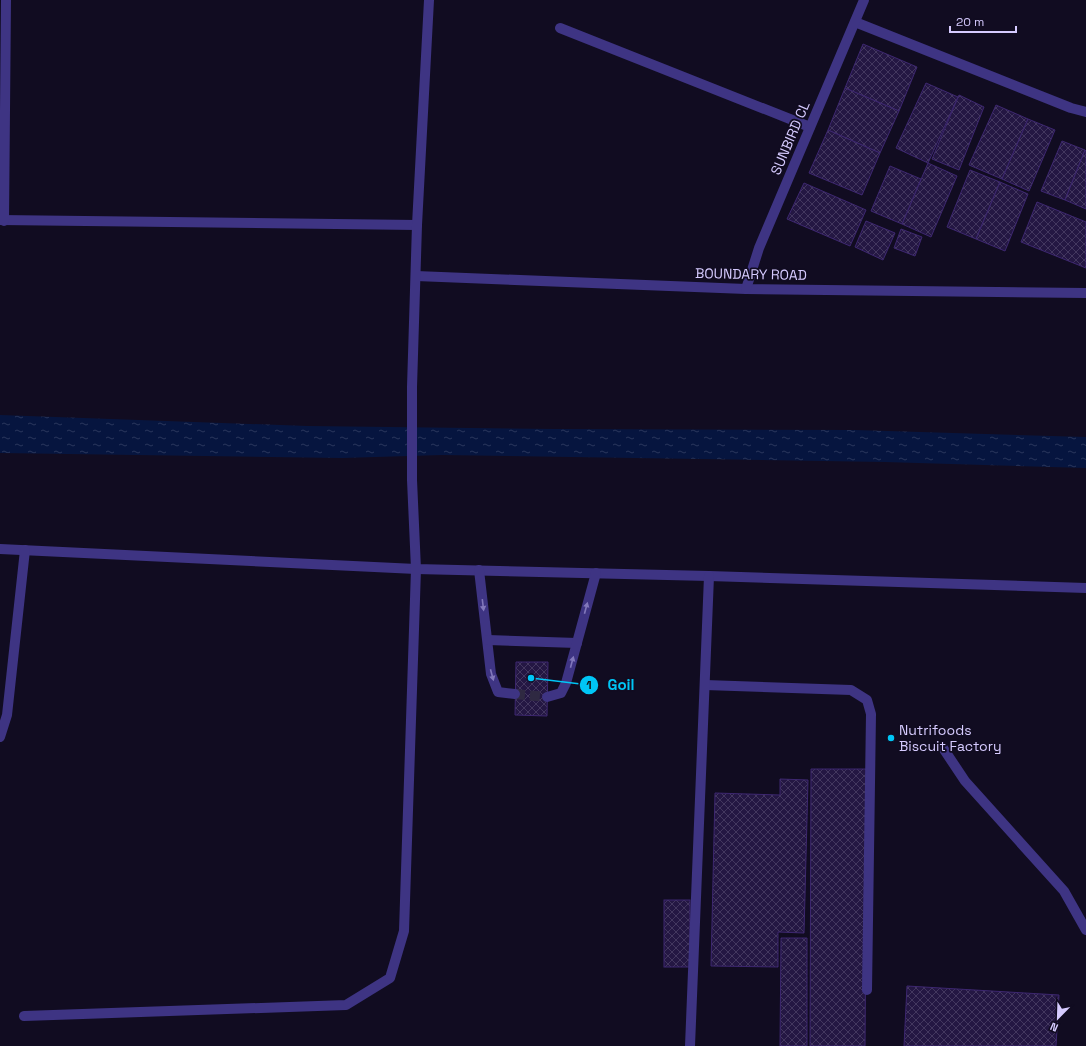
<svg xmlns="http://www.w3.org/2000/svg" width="1086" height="1046" font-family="'Space Grotesk',sans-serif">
	<defs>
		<pattern id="water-ripples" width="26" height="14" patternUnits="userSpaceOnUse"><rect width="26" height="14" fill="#06153f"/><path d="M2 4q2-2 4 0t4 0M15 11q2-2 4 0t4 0" fill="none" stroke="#2a365c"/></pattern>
		<pattern id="building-cross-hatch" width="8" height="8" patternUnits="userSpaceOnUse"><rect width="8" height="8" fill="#241743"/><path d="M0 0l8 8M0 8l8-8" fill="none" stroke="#43375f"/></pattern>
	</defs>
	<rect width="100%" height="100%" fill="#110c21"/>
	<path fill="url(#water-ripples)" d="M0 415 307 426 554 429 855 430 1086 437V468L885 462 442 455 342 458 0 453Z"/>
	<g fill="url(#building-cross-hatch)" stroke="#3d2770">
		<path d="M863 44 917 67 899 111 845 88Z"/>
		<path d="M926 83 958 97 928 163 896 148Z"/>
		<path d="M845 88 899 111 880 153 828 130Z"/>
		<path d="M959 95 984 107 959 170 932 159Z"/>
		<path d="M996 105 1028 119 1002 179 969 165Z"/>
		<path d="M1028 119 1055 130 1029 191 1002 179Z"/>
		<path d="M828 130 880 153 862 195 809 173Z"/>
		<path d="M1062 141 1085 150 1065 200 1041 191Z"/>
		<path d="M1085 150 1086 151V209L1065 200Z"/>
		<path d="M928 163 957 176 931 237 902 224Z"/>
		<path d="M890 166 921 179 902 224 871 211Z"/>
		<path d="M970 170 1000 182 976 239 947 227Z"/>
		<path d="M1000 182 1028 194 1005 251 976 239Z"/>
		<path d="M804 183 866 210 850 246 787 219Z"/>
		<path d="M1037 202 1086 222V268L1021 242Z"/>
		<path d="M866 221 895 233 883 260 855 247Z"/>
		<path d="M901 229 922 237 915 256 894 248Z"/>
		<path d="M516 662H548L547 716 515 715Z"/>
		<path d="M811 769H867L865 1046H810Z"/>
		<path d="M780 779 808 780 804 933 778 932V967L711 966 715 793 780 795Z"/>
		<rect x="664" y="900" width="26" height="67"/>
		<path d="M781 938H807V1046H780Z"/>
		<path d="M907 986 1059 995 1056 1046H904Z"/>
	</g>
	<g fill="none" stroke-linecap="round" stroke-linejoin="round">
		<path stroke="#2f2942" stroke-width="10" stroke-dasharray="10 5" stroke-linecap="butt" d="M515 694 547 697"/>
		<g stroke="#3e3483" stroke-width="10">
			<path d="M855 22 1071 108 1086 112"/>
			<path d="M560 28 810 127"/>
			<path d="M0 220 417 225"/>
			<path d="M4 221 6 0"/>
			<path d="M416 276 746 289 1086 293"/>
			<path d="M746 289 759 248 864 0"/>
			<path d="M0 549 416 569 709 576 1086 588"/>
			<path d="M479 570 491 674 498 692 515 694"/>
			<path d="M488 640 577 643"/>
			<path d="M705 685 851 690 867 700 871 714 867 990"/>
			<path d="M547 697 561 693 566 683 596 573"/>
			<path d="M0 737 7 715 25 550"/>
			<path d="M943 748 965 781 1064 891 1086 930"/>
			<path d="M24 1016 346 1005 390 978 404 931 416 569 412 480V387L417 225 429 0"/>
			<path d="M690 1046 709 576"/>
		</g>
	</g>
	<defs><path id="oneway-solid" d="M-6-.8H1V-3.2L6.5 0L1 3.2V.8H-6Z"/></defs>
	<g fill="#8278bb">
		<use href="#oneway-solid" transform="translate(483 605) rotate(83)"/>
		<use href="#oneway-solid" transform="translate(586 608) rotate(-75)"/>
		<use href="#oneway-solid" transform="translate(572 662) rotate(-75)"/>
		<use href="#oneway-solid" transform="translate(492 675) rotate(75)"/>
	</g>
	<circle fill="#00c6f6" stroke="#110c21" stroke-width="1.5" cx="891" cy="738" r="4"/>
	<g text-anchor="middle" stroke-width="3.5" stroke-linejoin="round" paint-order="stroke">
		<g font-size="14" fill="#d6cbff" stroke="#110c21">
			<text transform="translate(790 138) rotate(-67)" y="5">SUNBIRD CL</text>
			<text transform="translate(751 274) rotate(1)" y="5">BOUNDARY ROAD</text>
		</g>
		<g font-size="14" fill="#d6cbff" stroke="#110c21" text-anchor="start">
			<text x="899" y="735">Nutrifoods<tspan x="899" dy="16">Biscuit Factory</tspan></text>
		</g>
	</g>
	<path fill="none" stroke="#00c6f6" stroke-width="1.5" d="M531 678L589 685"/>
	<g fill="#00c6f6" stroke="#110c21" stroke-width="1.5">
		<circle cx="531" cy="678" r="4"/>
		<circle cx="589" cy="685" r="10"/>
	</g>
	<g font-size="12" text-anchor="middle" font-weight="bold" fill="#111">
		<text x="589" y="689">1</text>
	</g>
	<g font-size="15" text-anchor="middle" font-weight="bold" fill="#00c6f6" stroke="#110c21" stroke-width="3.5" stroke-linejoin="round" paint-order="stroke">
		<text x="621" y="690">Goil</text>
	</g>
	<g transform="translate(1058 1018) rotate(203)" stroke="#110c21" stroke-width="3" paint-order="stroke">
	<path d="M0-3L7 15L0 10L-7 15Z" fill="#d6cbff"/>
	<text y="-6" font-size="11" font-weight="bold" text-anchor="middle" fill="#d6cbff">N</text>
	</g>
	<path d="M950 26v6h66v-6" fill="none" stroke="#d6cbff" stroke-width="2"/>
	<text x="956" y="26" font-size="12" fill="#d6cbff" stroke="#110c21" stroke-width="3" paint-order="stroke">20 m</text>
</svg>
